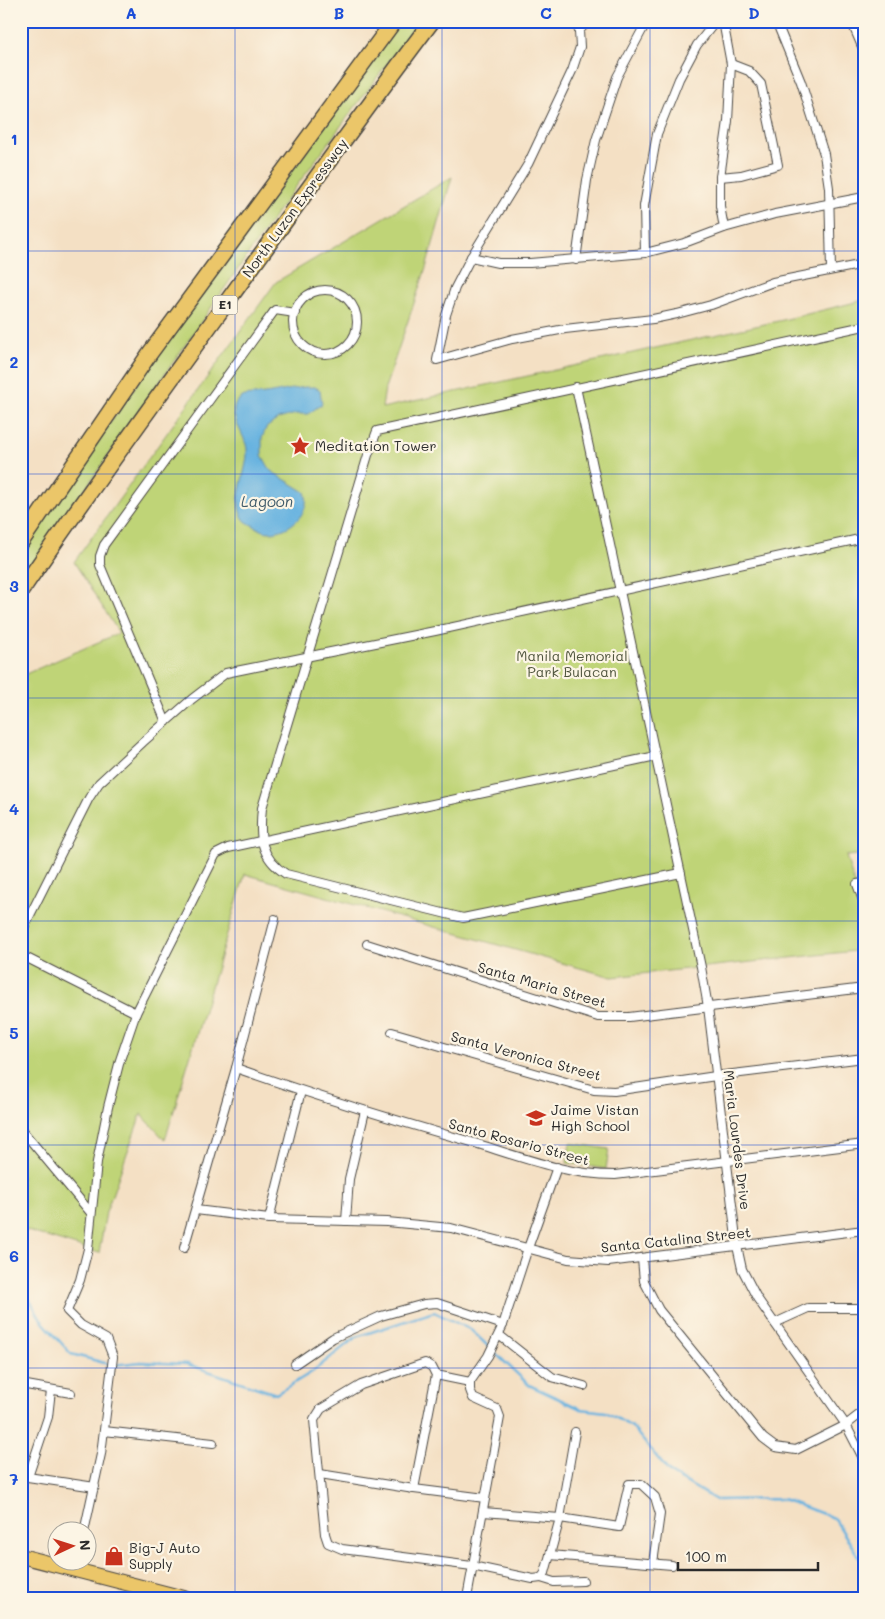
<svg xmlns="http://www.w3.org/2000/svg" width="885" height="1619" font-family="Mali,sans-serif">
	<rect width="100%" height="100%" fill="#fcf5e5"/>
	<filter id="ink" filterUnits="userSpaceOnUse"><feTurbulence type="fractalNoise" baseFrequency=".02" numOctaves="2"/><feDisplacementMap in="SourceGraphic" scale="10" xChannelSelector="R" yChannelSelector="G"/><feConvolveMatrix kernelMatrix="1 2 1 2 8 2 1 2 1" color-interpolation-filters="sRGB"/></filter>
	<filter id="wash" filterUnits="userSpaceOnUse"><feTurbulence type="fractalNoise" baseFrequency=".0096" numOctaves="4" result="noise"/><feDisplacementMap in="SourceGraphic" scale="20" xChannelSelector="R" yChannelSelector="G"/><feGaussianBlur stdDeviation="1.12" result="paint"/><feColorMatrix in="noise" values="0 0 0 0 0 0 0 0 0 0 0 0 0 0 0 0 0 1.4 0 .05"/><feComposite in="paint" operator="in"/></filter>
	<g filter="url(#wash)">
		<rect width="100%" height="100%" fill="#f4e0c4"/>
		<g fill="#bfd477" stroke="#758051">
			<path d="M401 21H419L286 200 21 581V550L153 361Z"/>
			<path d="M452 177 426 268 385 388 382 408 783 320 864 300V854L846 856 864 915V950L612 977 245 874 165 1140 141 1114 106 1212 99 1253 21 1229V676L119 633 74 562 276 282Z"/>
			<path d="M570 1143 609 1149 606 1169 567 1163Z"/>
		</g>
		<path fill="#67b3e0" stroke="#496f86" d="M305 387H315L320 390 322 404 308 414H296L278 419 266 428 262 438V455L271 471 305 492C312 512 290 532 270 532 263 532 258 528 252 525 249 523 245 522 243 518 231 501 248 470 247 451 247 434 222 412 241 398 245 395 251 395 256 395 272 394 288 389 305 387Z"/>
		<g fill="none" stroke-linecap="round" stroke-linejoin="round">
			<path stroke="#67b3e0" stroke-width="2.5" d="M21 1289 26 1293 41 1320 71 1354 112 1365 141 1362 187 1364 276 1394 312 1372 356 1337 434 1312 471 1330 529 1385 581 1409 606 1412 632 1427 670 1473 716 1500 783 1499 834 1518 864 1565"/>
		</g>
	</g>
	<g filter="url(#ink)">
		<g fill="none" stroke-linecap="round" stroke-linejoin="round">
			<defs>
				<g id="minor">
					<path d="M576 21 579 31 580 47 572 71 528 164 471 257 455 288 446 315 437 360 512 339 565 329 653 319 677 314 711 305 773 282 864 264"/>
					<path d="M723 21 731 64 728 121 720 177V206L724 228"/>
					<path d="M776 21 801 82 824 154 829 188 831 270"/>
					<path d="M851 21 864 51"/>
					<path d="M579 31 588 21"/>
					<path d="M720 177 741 175 778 165 761 84 749 71 731 64"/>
					<path d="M645 253 644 206 657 134 679 79 697 45 716 21"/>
					<path d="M471 257 498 263H530L645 253 684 243 724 228 775 214 864 197"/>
					<path d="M576 260 587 180 596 140 617 77 647 21"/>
					<circle cx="325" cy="322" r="32"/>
					<path d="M576 387 701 967 708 1007 737 1246 742 1269 757 1298 846 1425 864 1460"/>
					<path d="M166 722 100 565V556L104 545 275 310 295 313"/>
					<path d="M681 873 463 918 286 874C260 858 259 836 262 808L368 455 377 431 864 326"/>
					<path d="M864 883 857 884 864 903"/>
					<path d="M21 933 89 798 99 783 143 742 192 699 226 673 435 631 864 538"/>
					<path d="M367 944 598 1017H629L864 988"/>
					<path d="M21 955 136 1013"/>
					<path d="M392 1032 594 1090 614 1091 716 1076 864 1058"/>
					<path d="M236 1068C315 1096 394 1120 475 1143 520 1157 567 1175 615 1175L864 1144"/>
					<path d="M21 1129 91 1213"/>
					<path d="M196 1210 269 1219 387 1222 451 1228 568 1259 608 1262 864 1230"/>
					<path d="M269 1219 301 1091"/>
					<path d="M346 1221 349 1179 365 1111"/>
					<path d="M184 1248 236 1068 275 919"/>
					<path d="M642 1259 644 1281 659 1310 763 1438 775 1447 796 1450 846 1425 864 1411"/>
					<path d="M775 1323 808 1308H864"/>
					<path d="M499 1335 552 1377 584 1386"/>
					<path d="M295 1364 333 1338 381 1316 424 1304 437 1303 503 1325"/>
					<path d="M436 1375 470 1382"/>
					<path d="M21 1384 71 1393"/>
					<path d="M104 1431 213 1443"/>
					<path d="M320 1474 414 1489 485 1498"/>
					<path d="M21 1476 95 1487"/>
					<path d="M28 1477 48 1417 51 1390"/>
					<path d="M414 1489 436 1375 432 1367 425 1363 361 1385 321 1409 314 1420 325 1534 328 1543 342 1549 472 1566 533 1579 541 1578 545 1573 560 1518 575 1432"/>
					<path d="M483 1512 560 1518 619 1527 629 1484H641L655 1497 660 1514 653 1563"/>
					<path d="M84 1532 101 1454 113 1357 106 1339 81 1325 67 1311 80 1280 88 1249 97 1162 108 1107 120 1060 136 1013 216 854 228 848 656 756"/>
					<path d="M550 1555 672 1565"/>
					<path d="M541 1578 554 1582 583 1581"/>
					<path d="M467 1598 500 1417 497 1409 473 1398 470 1390V1382L488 1356 503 1325 528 1248 557 1167"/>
				</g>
				<path id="trunk" d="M21 1556 184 1598"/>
				<g id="motorway">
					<path d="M21 542 150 353 394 21"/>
					<path d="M21 591C84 498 150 408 216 317 287 218 358 119 432 21"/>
				</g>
			</defs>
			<use href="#minor" stroke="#494642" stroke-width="10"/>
			<use href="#trunk" stroke="#494642" stroke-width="16"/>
			<use href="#motorway" stroke="#494642" stroke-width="18"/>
			<use href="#minor" stroke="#fff" stroke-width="8"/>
			<use href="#trunk" stroke="#ebc669" stroke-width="14"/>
			<use href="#motorway" stroke="#ebc669" stroke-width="15"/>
		</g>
	</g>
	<path fill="none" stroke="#1d4ed8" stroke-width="1" stroke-opacity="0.55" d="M235 21V1598M442 21V1598M650 21V1598M21 251H864M21 474H864M21 698H864M21 921H864M21 1145H864M21 1368H864"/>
	<defs>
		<symbol id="sight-bare" viewBox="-9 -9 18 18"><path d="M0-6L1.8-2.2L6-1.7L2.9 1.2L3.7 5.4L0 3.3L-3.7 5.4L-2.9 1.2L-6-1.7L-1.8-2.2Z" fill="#c8321e" stroke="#fcf5e5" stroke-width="2.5" paint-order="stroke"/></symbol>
		<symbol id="school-bare" viewBox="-9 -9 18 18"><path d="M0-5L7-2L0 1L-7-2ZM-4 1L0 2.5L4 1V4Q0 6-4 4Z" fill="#c8321e" stroke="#fcf5e5" stroke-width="2.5" paint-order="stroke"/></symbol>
		<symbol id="shop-bare" viewBox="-9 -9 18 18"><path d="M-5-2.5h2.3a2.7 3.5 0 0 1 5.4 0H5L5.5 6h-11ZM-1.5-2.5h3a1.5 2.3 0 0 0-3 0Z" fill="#c8321e" stroke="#fcf5e5" stroke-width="2.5" paint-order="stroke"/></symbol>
	</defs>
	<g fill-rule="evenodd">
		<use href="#sight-bare" x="286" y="432" width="28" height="28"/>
		<use href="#school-bare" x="522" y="1104" width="28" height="28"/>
		<use href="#shop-bare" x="100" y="1542" width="28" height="28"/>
	</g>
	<g text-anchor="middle" stroke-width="4.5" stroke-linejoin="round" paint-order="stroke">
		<rect fill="#fcf5e5" stroke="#6a6863" stroke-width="1" x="212.5" y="295.5" width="25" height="19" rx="4"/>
		<g font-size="12" font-weight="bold" fill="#2b2b2b">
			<text x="225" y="309">E1</text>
		</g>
		<g font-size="14" fill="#2b2b2b" stroke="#fcf5e5">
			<text transform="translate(295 208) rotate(-54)" y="5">North Luzon Expressway</text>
			<text transform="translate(542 985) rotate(16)" y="5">Santa Maria Street</text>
			<text transform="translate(526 1056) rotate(15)" y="5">Santa Veronica Street</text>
			<text transform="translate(737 1140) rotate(83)" y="5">Maria Lourdes Drive</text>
			<text transform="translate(519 1142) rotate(15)" y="5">Santo Rosario Street</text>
			<text transform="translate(676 1240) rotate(-6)" y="5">Santa Catalina Street</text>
		</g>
		<g font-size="14" fill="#2b2b2b" stroke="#fcf5e5" text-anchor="start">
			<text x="315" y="451">Meditation Tower</text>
			<text x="551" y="1115">Jaime Vistan<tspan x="551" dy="16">High School</tspan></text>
			<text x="129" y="1553">Big-J Auto<tspan x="129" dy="16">Supply</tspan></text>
		</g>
		<g font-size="14" fill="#50553e" stroke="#fcf5e5">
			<text x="572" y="661">Manila Memorial<tspan x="572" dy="16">Park Bulacan</tspan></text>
		</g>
		<g font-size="15" font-style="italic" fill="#405b6a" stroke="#fcf5e5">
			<text x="267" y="507">Lagoon</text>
		</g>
	</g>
	<rect width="885" height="1619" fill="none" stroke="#fcf5e5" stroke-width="55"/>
	<g transform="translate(72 1546) rotate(86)"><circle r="24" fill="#fcf5e5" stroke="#a8a49b"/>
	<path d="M0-4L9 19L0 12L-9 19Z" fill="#c8321e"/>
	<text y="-8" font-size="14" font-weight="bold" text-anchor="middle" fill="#2b2b2b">N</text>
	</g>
	<path d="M678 1562v8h140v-8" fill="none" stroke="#2b2b2b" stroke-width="2.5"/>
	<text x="685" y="1562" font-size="15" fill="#2b2b2b" stroke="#fcf5e5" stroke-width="4" paint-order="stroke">100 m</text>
	<rect x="28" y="28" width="830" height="1564" fill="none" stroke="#1d4ed8" stroke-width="2"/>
	<g font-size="16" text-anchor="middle" font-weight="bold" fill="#1d4ed8">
		<text x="131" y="19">A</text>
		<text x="339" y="19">B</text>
		<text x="546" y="19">C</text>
		<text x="754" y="19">D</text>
		<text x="14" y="145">1</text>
		<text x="14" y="368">2</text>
		<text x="14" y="592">3</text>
		<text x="14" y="815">4</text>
		<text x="14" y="1039">5</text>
		<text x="14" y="1262">6</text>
		<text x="14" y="1485">7</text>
	</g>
</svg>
